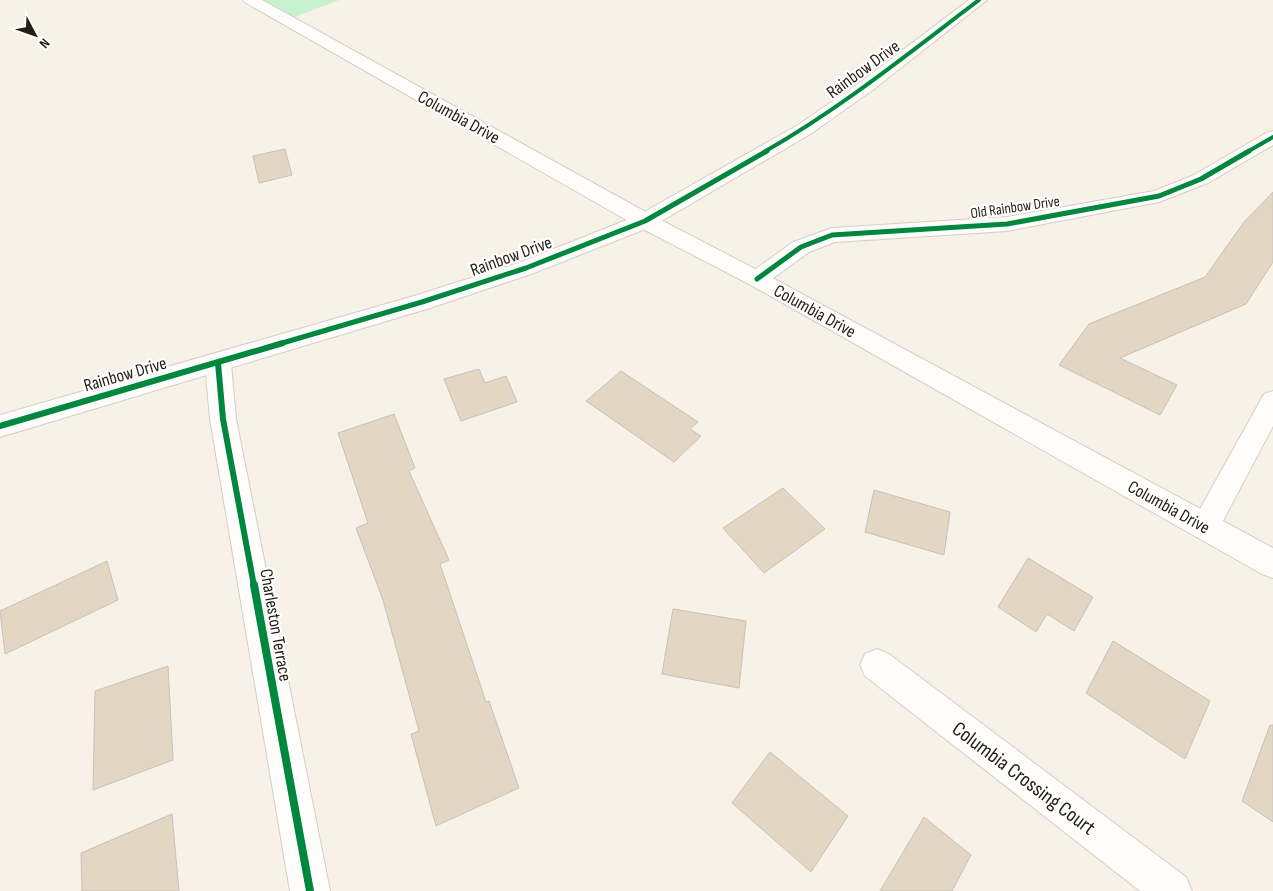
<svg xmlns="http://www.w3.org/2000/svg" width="1273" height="891" font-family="'Sofia Sans Condensed',sans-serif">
	<rect width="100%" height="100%" fill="#f7f1e7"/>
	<path fill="#c7f1cf" d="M256 0H339L290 19Z"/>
	<g fill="#e3d7c3" stroke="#c7c2ba">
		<path d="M285 149 292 175 259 183 253 156Z"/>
		<path d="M1273 192V262L1246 304 1120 358 1177 385 1160 415 1059 365 1089 324 1205 277 1244 222Z"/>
		<path d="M479 369 485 383 506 376 517 402 461 421 444 379Z"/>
		<path d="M621 371 698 422 690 429 701 436 674 462 586 401Z"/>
		<path d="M394 414 415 468 409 471 449 560 440 564 486 702 489 701 519 788 436 826 411 734 419 731 383 600 356 528 368 523 338 433Z"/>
		<path d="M783 488 825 529 764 573 723 528Z"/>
		<path d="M874 490 950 512 944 555 865 532Z"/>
		<path d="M1028 558 1093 597 1074 631 1047 614 1036 632 998 607Z"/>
		<path d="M107 561 118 600 5 654 0 611Z"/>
		<path d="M673 609 746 621 739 688 662 674Z"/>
		<path d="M1113 641 1210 701 1185 759 1086 693Z"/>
		<path d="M168 666 173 760 93 790 95 691Z"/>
		<path d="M1270 725H1273V822L1242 801Z"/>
		<path d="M770 752 848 816 811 872 732 803Z"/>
		<path d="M172 814 179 891H82L81 853Z"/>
		<path d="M924 817 971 855 952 891H880Z"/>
	</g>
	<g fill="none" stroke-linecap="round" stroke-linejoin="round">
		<defs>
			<g id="minor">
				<path d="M1273 131V145L1208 183 1159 202 1007 231 835 242 809 252 765 284 757 287 749 284 745 279 749 274 793 242 832 228 1007 217 1154 191 1194 175 1266 133Z"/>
				<path d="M218 354 227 356 231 363 236 419 330 891H290L210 419 205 363 209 356Z"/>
				<path d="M1273 391V426L1215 536 1205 540 1195 536 1190 527 1195 518 1264 394Z"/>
				<path d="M877 649 889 654 1186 877 1192 891H1140L865 676 860 665 865 654Z"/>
			</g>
			<path id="tertiary" d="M969 0H987L874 89 812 133 653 226 534 273 430 308 0 437V415L414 296 518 263 637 216 798 125 862 81Z"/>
			<path id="secondary" d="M243 0H262L653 216 765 274 1273 548V578L1262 574 749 284 637 226 246 3Z"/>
		</defs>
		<use href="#minor" stroke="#d4cec6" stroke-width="2"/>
		<use href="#tertiary" stroke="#d4cec6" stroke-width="2"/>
		<use href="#secondary" stroke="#d4cec6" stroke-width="2"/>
		<use href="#minor" fill="#fefdfb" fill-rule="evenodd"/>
		<use href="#tertiary" fill="#fefdfb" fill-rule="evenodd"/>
		<use href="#secondary" fill="#fefdfb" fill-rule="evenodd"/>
		<defs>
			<g id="cycleway-far3">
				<path d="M764 152C841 108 909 53 979 0"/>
				<path d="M1247 152 1273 137"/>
			</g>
			<g id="cycleway-far2">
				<path d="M757 279 801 247 832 235 1007 224 1159 196 1201 179 1249 151"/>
				<path d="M279 344 422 302 526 268 645 221 767 151"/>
			</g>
			<g id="cycleway-far1">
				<path d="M218 363 223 419 254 586"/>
				<path d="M0 426 283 343"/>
			</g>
			<path id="cycleway" d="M254 585 310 891"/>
		</defs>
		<use href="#cycleway-far3" stroke="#fff" stroke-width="5.5"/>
		<use href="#cycleway-far2" stroke="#fff" stroke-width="8"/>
		<use href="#cycleway-far1" stroke="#fff" stroke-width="9"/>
		<use href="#cycleway" stroke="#fff" stroke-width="11"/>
		<use href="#cycleway-far3" stroke="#00873e" stroke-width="4"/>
		<use href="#cycleway-far2" stroke="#00873e" stroke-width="5"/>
		<use href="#cycleway-far1" stroke="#00873e" stroke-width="6"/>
		<use href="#cycleway" stroke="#00873e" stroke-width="8"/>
	</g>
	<g text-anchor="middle" stroke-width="4.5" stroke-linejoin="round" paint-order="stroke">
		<g font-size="15" fill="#221d16" stroke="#fff">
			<text transform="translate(1015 207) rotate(-8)" y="5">Old Rainbow Drive</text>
		</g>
		<g font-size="18" fill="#221d16" stroke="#fff">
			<text transform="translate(863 69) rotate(-36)" y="6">Rainbow Drive</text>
			<text transform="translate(459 117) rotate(29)" y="6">Columbia Drive</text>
			<text transform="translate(511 256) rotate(-20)" y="6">Rainbow Drive</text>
			<text transform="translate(815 311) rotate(29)" y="6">Columbia Drive</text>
			<text transform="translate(125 374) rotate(-16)" y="6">Rainbow Drive</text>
			<text transform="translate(1169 507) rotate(29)" y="6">Columbia Drive</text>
			<text transform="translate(276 625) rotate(80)" y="6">Charleston Terrace</text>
		</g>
		<g font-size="21" fill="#221d16" stroke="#fff">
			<text transform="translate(1024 778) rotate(37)" y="7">Columbia Crossing Court</text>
		</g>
	</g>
	<g transform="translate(35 35) rotate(131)" stroke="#ffffff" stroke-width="4" paint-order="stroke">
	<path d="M0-4L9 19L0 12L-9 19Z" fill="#221d16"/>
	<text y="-8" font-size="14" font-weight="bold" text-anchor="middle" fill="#221d16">N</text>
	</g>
</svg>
